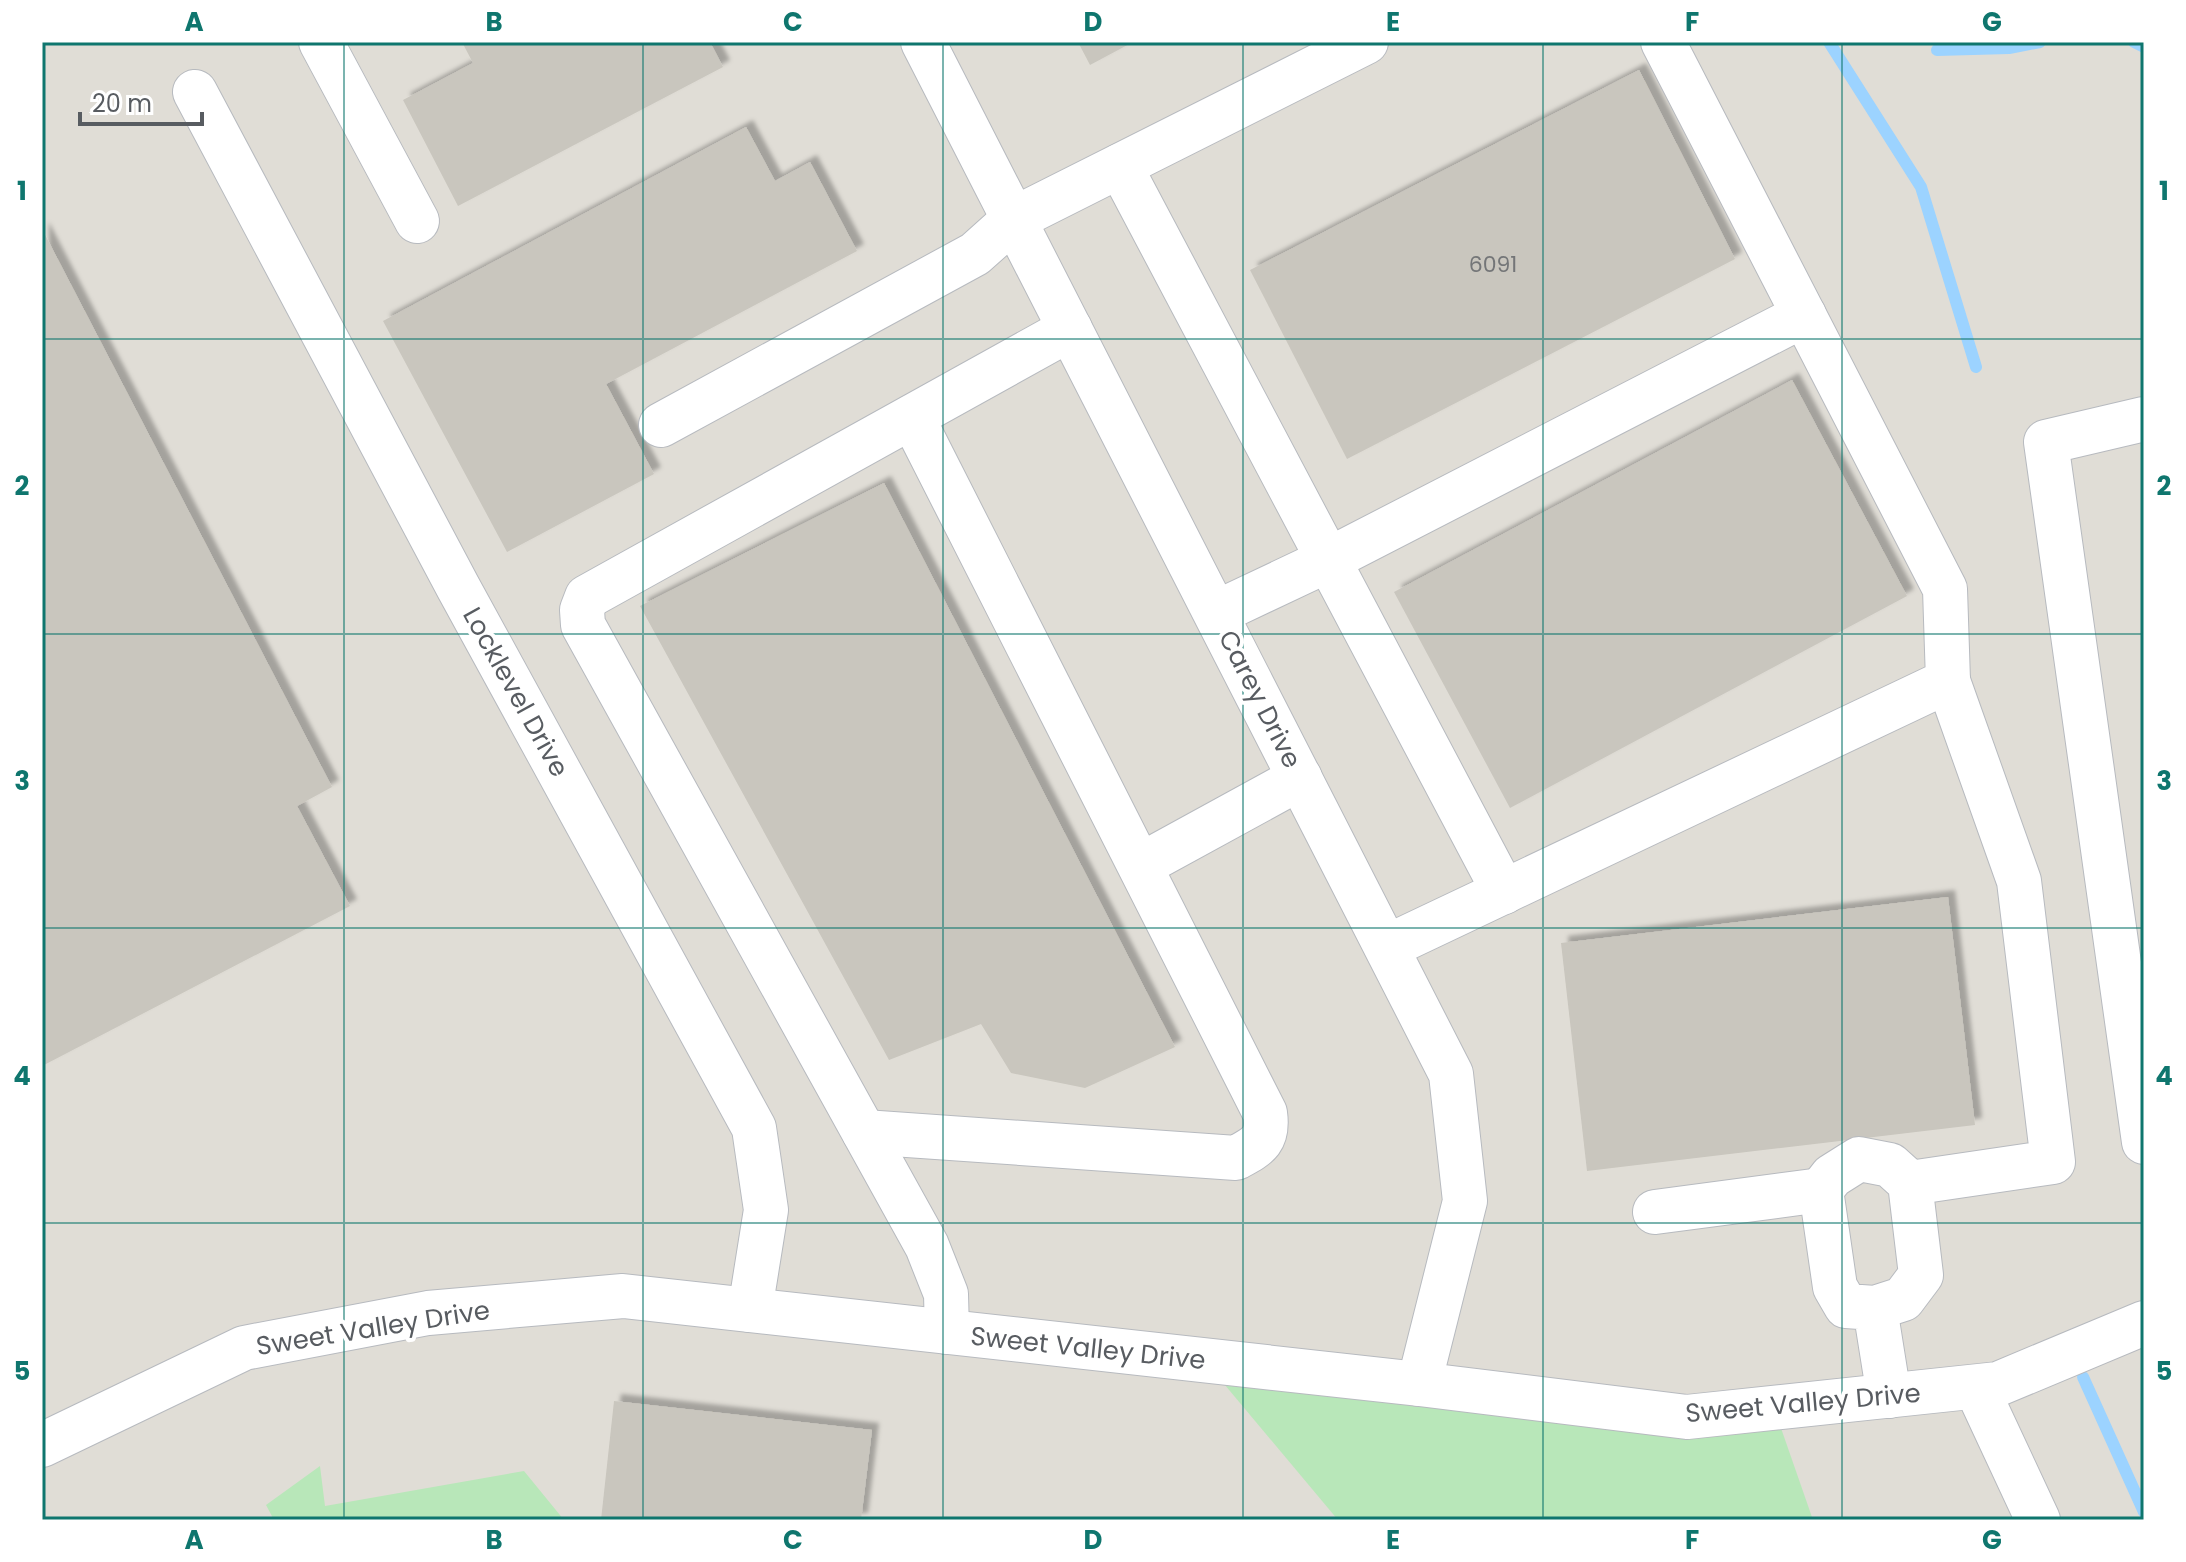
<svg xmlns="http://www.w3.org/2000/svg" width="2186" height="1562" font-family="Poppins,sans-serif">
	<defs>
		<filter id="shadow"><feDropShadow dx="7" dy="-7" stdDeviation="2" flood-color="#0004"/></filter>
	</defs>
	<rect width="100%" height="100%" fill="#edeade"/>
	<rect fill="#e0ddd6" x="42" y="42" width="2102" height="1478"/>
	<g fill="#b8e7b9">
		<path d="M1204 1360 1774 1408 1813 1520H1338Z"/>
		<path d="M320 1466 325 1506 524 1471 564 1520H274L266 1505Z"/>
	</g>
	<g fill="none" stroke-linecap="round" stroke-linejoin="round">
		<g stroke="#9cd3ff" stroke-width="12">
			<path d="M1829 42 1921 187 1976 367"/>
			<path d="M2134 42 2144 47"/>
			<path d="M1937 50 2009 48 2040 42"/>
			<path d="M2083 1377 2144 1512"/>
		</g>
	</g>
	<g fill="#c9c6be" filter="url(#shadow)">
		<path d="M462 42H710L723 67 458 206 403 100 473 63Z"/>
		<path d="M1078 42H1133L1090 65Z"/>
		<path d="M1639 70 1735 259 1347 459 1250 270Z"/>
		<path d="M746 127 775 181 810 162 857 251 606 384 654 474 507 552 383 321Z"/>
		<path d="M42 229 332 787 297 806 350 906 42 1066Z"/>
		<path d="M1792 380 1907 596 1510 808 1394 592Z"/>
		<path d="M884 483 1175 1047 1085 1088 1011 1073 981 1024 889 1060 640 606Z"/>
		<path d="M1948 897 1975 1125 1587 1171 1561 943Z"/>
		<path d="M614 1401 872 1430 861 1520H601Z"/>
	</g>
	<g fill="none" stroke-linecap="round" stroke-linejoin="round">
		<defs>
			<g id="minor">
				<path d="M321 42 417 221"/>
				<path d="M923 42 1451 1074 1465 1201 1419 1384"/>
				<path d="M195 92 458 587 754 1128 766 1210 750 1310"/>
				<path d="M1120 166 1504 892"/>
				<path d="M2144 419 2046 442 2144 1142"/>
				<path d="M661 425 975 254 1014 219 1366 42"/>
				<path d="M1216 613 1328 560 1804 315"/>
				<path d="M1141 865 1300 778"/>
				<path d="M1387 947 1948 681 1945 589 1663 42"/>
				<path d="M864 1132 1236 1158C1258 1146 1269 1141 1265 1113L912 417"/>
				<path d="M1910 1183 2053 1162 2019 881 1948 681"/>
				<path d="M1655 1212 1821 1190"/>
				<path d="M1875 1308 1903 1299 1921 1275 1910 1183 1890 1165 1859 1159 1832 1176 1821 1190 1835 1287 1846 1306 1875 1308 1889 1396"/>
				<path d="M947 1332 946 1294 927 1246 583 625 582 610 587 597 1070 329"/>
				<path d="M1976 1387 2038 1520"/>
				<path d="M42 1445 244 1348 428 1313 623 1296 1419 1384 1687 1417 1998 1384 2144 1323"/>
			</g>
		</defs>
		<use href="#minor" stroke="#b7babf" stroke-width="46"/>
		<use href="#minor" stroke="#fff" stroke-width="44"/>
	</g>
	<path fill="none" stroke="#0f766e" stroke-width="2" stroke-opacity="0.55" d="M344 42V1520M643 42V1520M943 42V1520M1243 42V1520M1543 42V1520M1842 42V1520M42 339H2144M42 634H2144M42 928H2144M42 1223H2144"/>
	<g text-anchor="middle" stroke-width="8" stroke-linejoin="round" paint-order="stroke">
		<g font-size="22" fill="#747678">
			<text x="1493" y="272">6091</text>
		</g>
		<g font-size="26" fill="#585c61" stroke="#fff">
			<text transform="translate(516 692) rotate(61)" y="9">Locklevel Drive</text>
			<text transform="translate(1260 699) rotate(63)" y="9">Carey Drive</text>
			<text transform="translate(373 1328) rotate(-9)" y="9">Sweet Valley Drive</text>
			<text transform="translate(1088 1348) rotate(6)" y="9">Sweet Valley Drive</text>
			<text transform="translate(1803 1403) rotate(-5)" y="9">Sweet Valley Drive</text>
		</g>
	</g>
	<rect width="2186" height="1562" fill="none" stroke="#ffffff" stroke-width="88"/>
	<path d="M80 112v12h122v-12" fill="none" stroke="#585c61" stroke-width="4"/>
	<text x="92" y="112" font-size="24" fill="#585c61" stroke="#ffffff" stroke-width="6" paint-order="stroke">20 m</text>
	<rect x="44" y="44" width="2098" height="1474" fill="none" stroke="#0f766e" stroke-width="3"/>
	<g font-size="26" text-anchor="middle" font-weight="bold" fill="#0f766e">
		<text x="194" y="31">A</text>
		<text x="494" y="31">B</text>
		<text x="793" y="31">C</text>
		<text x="1093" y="31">D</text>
		<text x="1393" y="31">E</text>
		<text x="1692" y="31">F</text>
		<text x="1992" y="31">G</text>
		<text x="22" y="200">1</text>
		<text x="2164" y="200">1</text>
		<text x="22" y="495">2</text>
		<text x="2164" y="495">2</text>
		<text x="22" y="790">3</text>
		<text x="2164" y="790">3</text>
		<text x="22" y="1085">4</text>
		<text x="2164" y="1085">4</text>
		<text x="22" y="1380">5</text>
		<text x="2164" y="1380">5</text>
		<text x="194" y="1549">A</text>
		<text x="494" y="1549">B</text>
		<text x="793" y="1549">C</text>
		<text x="1093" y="1549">D</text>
		<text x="1393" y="1549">E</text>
		<text x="1692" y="1549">F</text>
		<text x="1992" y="1549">G</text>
	</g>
</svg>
